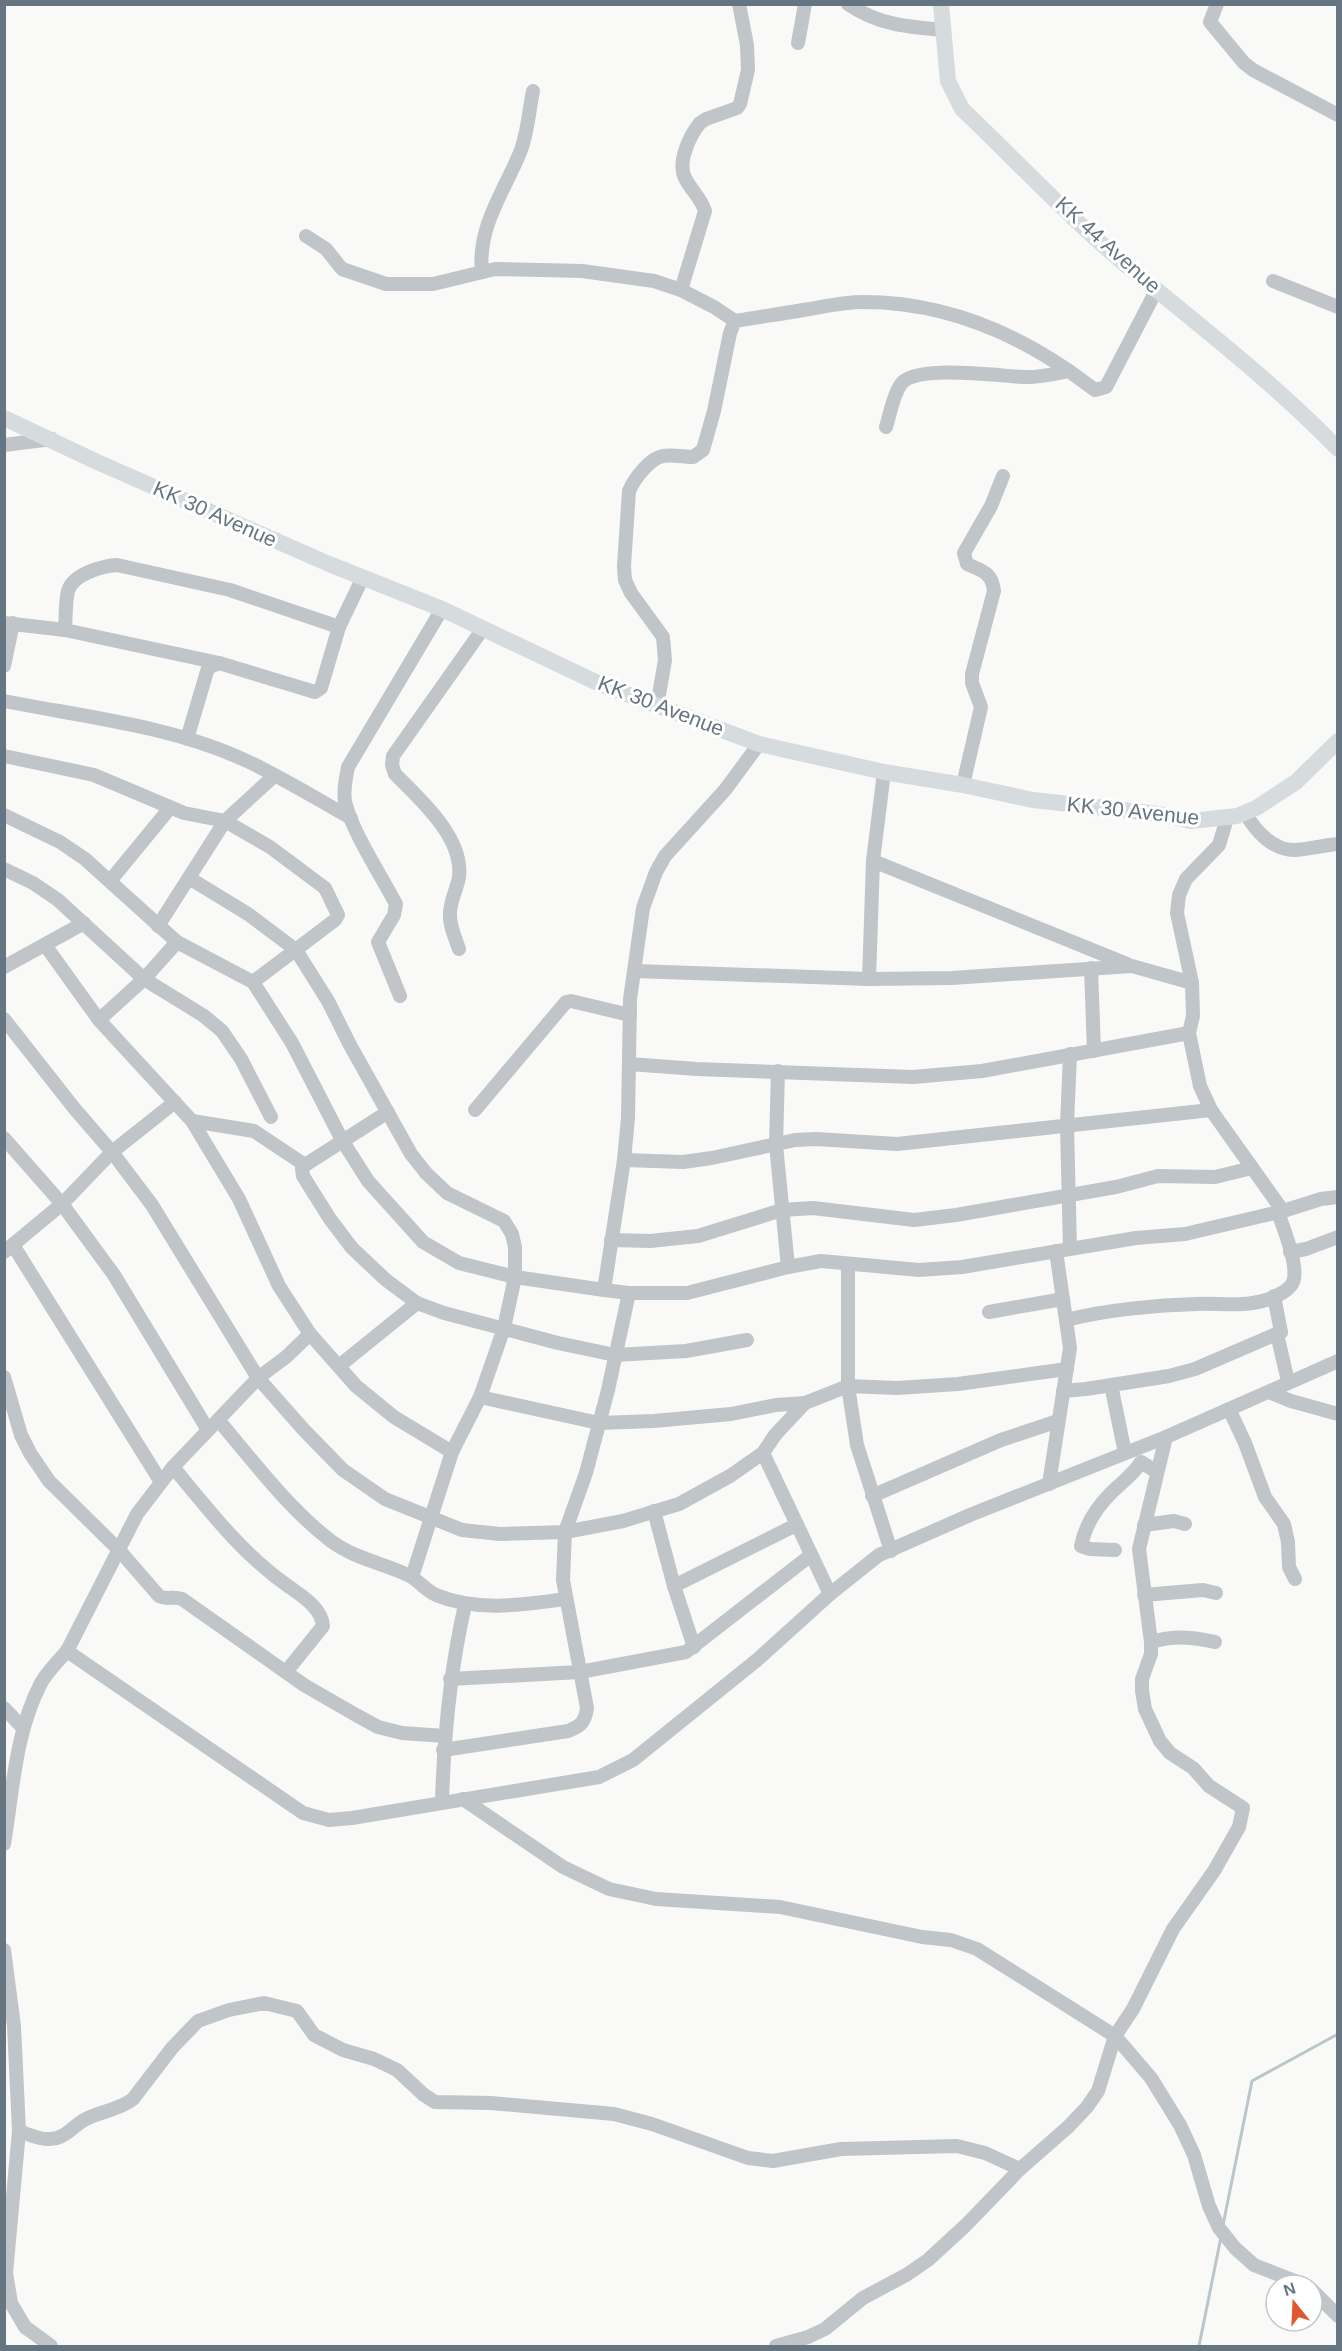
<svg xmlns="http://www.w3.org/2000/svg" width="1342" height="2351" font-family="Arial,sans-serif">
	<rect width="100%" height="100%" fill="#f9f9f7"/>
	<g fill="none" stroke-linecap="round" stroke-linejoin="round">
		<g stroke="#bac6ca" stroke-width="3">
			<path d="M1223 2225 1252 2081 1338 2034"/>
			<path d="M1199 2346 1221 2237"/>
		</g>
		<g stroke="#c0c5c9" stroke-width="14">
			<path d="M848 4C878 25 909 27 944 30"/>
			<path d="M1217 4 1210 22 1244 63 1253 70 1338 115"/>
			<path d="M798 43 805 4"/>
			<path d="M306 236 326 249 342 269 386 284H433L495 269 582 271 654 281 681 290 714 307 735 321"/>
			<path d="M482 272C477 226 505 191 521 150 528 131 529 110 533 91"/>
			<path d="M1273 281 1338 307"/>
			<path d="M681 290 705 211C701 198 691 190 685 178 677 162 690 135 700 123L706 119 737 108 740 104 748 70 747 45 739 4"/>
			<path d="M886 427C890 414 893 395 901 384 916 364 999 376 1023 377 1039 378 1054 374 1069 371L1095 390 1106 387 1157 289"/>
			<path d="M4 445 52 439"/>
			<path d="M4 623 65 630 219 663 315 692 321 688 339 627 363 577"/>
			<path d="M65 630C66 618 65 603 68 591 73 574 102 566 117 565L230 590 339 627"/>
			<path d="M4 666 13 623"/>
			<path d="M4 701C85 717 172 726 247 761 283 778 317 799 351 818"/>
			<path d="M657 706 665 660 663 637 631 593 625 580 624 566 629 491C634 479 650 458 663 456 672 454 684 457 693 457L703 450 714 411 730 333 735 321C758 317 781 314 803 310 823 307 843 302 863 302 938 302 1008 329 1069 371"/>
			<path d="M187 739 208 668 219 663"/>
			<path d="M4 756 94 775 184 813 225 821 270 847 325 888 338 915 335 920 253 982"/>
			<path d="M963 785 981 707 972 683V674L994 591C992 572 982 571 967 564L964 553 991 506 1003 476"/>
			<path d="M1245 813C1255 830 1272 850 1294 850 1308 850 1323 845 1338 844"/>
			<path d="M4 815 60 842 85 859 177 942 253 982 292 1043 342 1140 368 1181 423 1242 459 1263 515 1277 604 1290 629 1293H687L788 1267 821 1261 919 1270 962 1267 1136 1238 1185 1234 1283 1211 1321 1199 1338 1197"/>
			<path d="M1227 818 1219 845 1186 879 1179 895 1177 913 1192 983 1193 1016 1189 1033 1200 1086 1211 1110 1283 1211"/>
			<path d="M873 861 1127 964"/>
			<path d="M4 869 33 883 58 900 144 979 204 1016 222 1031 241 1059 271 1117"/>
			<path d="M189 878 248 914 296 950 328 1001 350 1045 411 1154 426 1173 447 1193 504 1221 512 1234 515 1247V1277L504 1328 480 1397 452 1452 412 1577"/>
			<path d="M110 881 170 808"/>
			<path d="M158 926 225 821 274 776"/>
			<path d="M45 945 99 1020 192 1121 239 1199 279 1286 310 1334 356 1386 394 1417 452 1452"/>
			<path d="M459 949C455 937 449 925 450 913 450 901 457 889 459 877 464 838 420 799 395 774L392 765 393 756 482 630"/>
			<path d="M4 967 84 923"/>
			<path d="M1091 968 1094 1051"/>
			<path d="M635 971 869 979 952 978 1132 966 1192 983"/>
			<path d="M869 979 873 861 884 772"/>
			<path d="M400 996 378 942 394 915 396 904C382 877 350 828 345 801 343 790 346 778 348 767L442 609"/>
			<path d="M4 1019 74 1108 112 1152 152 1205 258 1378 303 1429 343 1470 385 1499 462 1530 500 1534 565 1532 623 1521 679 1504 730 1476 763 1453 775 1435 805 1403 848 1386 897 1388 958 1384 1067 1369"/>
			<path d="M99 1020 144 979 177 942"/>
			<path d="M1070 1054 1067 1125 1070 1249"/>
			<path d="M629 1064 697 1069 913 1077 982 1071 1189 1033"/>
			<path d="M778 1071 776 1145 788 1267"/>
			<path d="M475 1110 566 1002 571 1001 630 1015"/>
			<path d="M388 1112 305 1165 302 1169 303 1176 330 1219 352 1248 386 1280 417 1303 444 1313 558 1343 615 1355 686 1351 747 1340"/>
			<path d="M192 1121 254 1131 305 1165"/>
			<path d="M4 1138 62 1204 114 1275 208 1430"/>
			<path d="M624 1160 683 1162 712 1158 795 1140 816 1139 897 1144 1211 1110"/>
			<path d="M611 1240 650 1241 698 1236 782 1210 813 1208 914 1220 956 1215 1116 1187 1158 1176 1215 1177 1252 1168"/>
			<path d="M13 1245 161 1482"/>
			<path d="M4 1252 62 1204 112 1152 175 1102"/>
			<path d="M1290 1252 1306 1249 1338 1237"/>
			<path d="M848 1264V1386L857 1445 891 1551"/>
			<path d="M604 1290 624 1160 628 1118 630 999 643 908 656 872 665 856 725 790 759 744"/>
			<path d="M989 1312 1063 1299"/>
			<path d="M1066 1320C1105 1310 1157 1305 1197 1304 1219 1303 1245 1307 1266 1300 1275 1297 1292 1290 1294 1279 1297 1261 1284 1230 1278 1212"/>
			<path d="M1277 1334 1287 1377"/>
			<path d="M339 1366 417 1303"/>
			<path d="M4 1377 21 1435 30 1453 49 1481 119 1550 159 1596C166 1600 174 1596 182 1599L304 1685 356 1715 378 1727 402 1733 445 1736"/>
			<path d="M1111 1385 1125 1453"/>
			<path d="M1063 1391 1086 1389 1169 1376 1195 1369 1281 1332 1274 1296"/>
			<path d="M1269 1392 1291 1401 1338 1414"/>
			<path d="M480 1397 599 1423 654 1421 731 1414 776 1405 805 1403"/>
			<path d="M1229 1409 1245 1443 1265 1497 1284 1524 1288 1542 1289 1567 1295 1579"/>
			<path d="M219 1421C254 1462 288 1508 331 1541 355 1559 384 1563 410 1576 419 1581 425 1590 436 1595 477 1612 523 1605 566 1599"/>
			<path d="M763 1453 830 1594"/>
			<path d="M173 1467C208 1509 242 1554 288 1586 302 1596 322 1608 323 1626L286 1672"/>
			<path d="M1049 1484 1070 1348 1056 1251"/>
			<path d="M872 1496 1001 1440 1058 1421"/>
			<path d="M654 1511 674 1586 694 1647"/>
			<path d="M1144 1525 1174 1521 1185 1524"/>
			<path d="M1115 1550 1090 1549 1081 1546C1085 1526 1097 1507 1111 1493 1122 1482 1133 1475 1141 1462L1157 1472"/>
			<path d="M674 1586 796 1525"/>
			<path d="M1144 1595 1203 1590 1216 1593"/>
			<path d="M1151 1642C1174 1635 1192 1637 1215 1642"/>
			<path d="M67 1651 137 1514 173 1467 258 1378 286 1357 310 1334"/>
			<path d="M450 1679 580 1672 686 1652 811 1555"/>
			<path d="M4 1708 23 1728"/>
			<path d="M443 1750 568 1731C581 1726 585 1722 587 1708L563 1580 565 1532 586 1473 608 1390 629 1293"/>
			<path d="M463 1799 563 1867 609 1889 656 1899 780 1907 922 1937 951 1940 977 1949 1115 2036 1151 2078 1180 2125 1194 2155 1209 2206 1219 2228 1235 2248 1254 2265 1305 2285"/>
			<path d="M442 1802C444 1735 450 1670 465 1605"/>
			<path d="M4 1844C13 1790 15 1733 41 1683 47 1672 58 1661 67 1651L303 1813 329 1820 352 1818 599 1777 633 1760 757 1660 830 1594 879 1555 970 1515 1166 1437 1338 1361"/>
			<path d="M4 1950 14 2026 19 2131 6 2273 11 2303 25 2327 51 2346"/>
			<path d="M19 2131C28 2134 40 2140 50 2139 67 2138 72 2126 86 2119 101 2111 119 2110 133 2099L172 2048 198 2021 229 2010 264 2003 297 2011 314 2035 343 2050 374 2059 397 2070 424 2095 435 2102 491 2103 614 2114 652 2124 748 2158 773 2161 841 2149 957 2146 985 2153 1020 2169"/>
			<path d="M1312 2290 1338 2316"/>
			<path d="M776 2346 808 2337 825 2329 863 2298 906 2275 928 2260 966 2225 1020 2169 1068 2127 1087 2107 1098 2091 1115 2036 1133 2009 1173 1929 1214 1871 1239 1827 1243 1808 1209 1786 1193 1768 1170 1753 1160 1741 1145 1709 1142 1691V1679L1151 1654V1642L1139 1549 1166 1437"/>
		</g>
		<g stroke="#d6dbde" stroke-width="16">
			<path d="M941 4 948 81 962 109C1020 164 1079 228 1142 278 1209 333 1277 386 1338 449"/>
			<path d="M4 418 95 461 329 564 442 609 600 684 759 744 884 772 963 785 1033 800 1159 814 1191 821 1237 816 1256 808 1296 782 1338 741"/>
		</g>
	</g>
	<g text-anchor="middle" stroke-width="6" stroke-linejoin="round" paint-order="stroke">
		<g font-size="21" fill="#657581" stroke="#fff">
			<text transform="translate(1108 245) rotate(42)" y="7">KK 44 Avenue</text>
			<text transform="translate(215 514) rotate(24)" y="7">KK 30 Avenue</text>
			<text transform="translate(661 706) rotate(21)" y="7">KK 30 Avenue</text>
			<text transform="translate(1133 811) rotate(6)" y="7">KK 30 Avenue</text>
		</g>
	</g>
	<rect width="1342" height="2351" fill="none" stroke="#657581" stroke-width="12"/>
	<g transform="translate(1294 2303) rotate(342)"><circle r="28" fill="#ffffff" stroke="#c1c8cd" stroke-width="1.5"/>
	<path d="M0-4.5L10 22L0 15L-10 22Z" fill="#e05830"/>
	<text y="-9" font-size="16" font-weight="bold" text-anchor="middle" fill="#657581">N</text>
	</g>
</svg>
